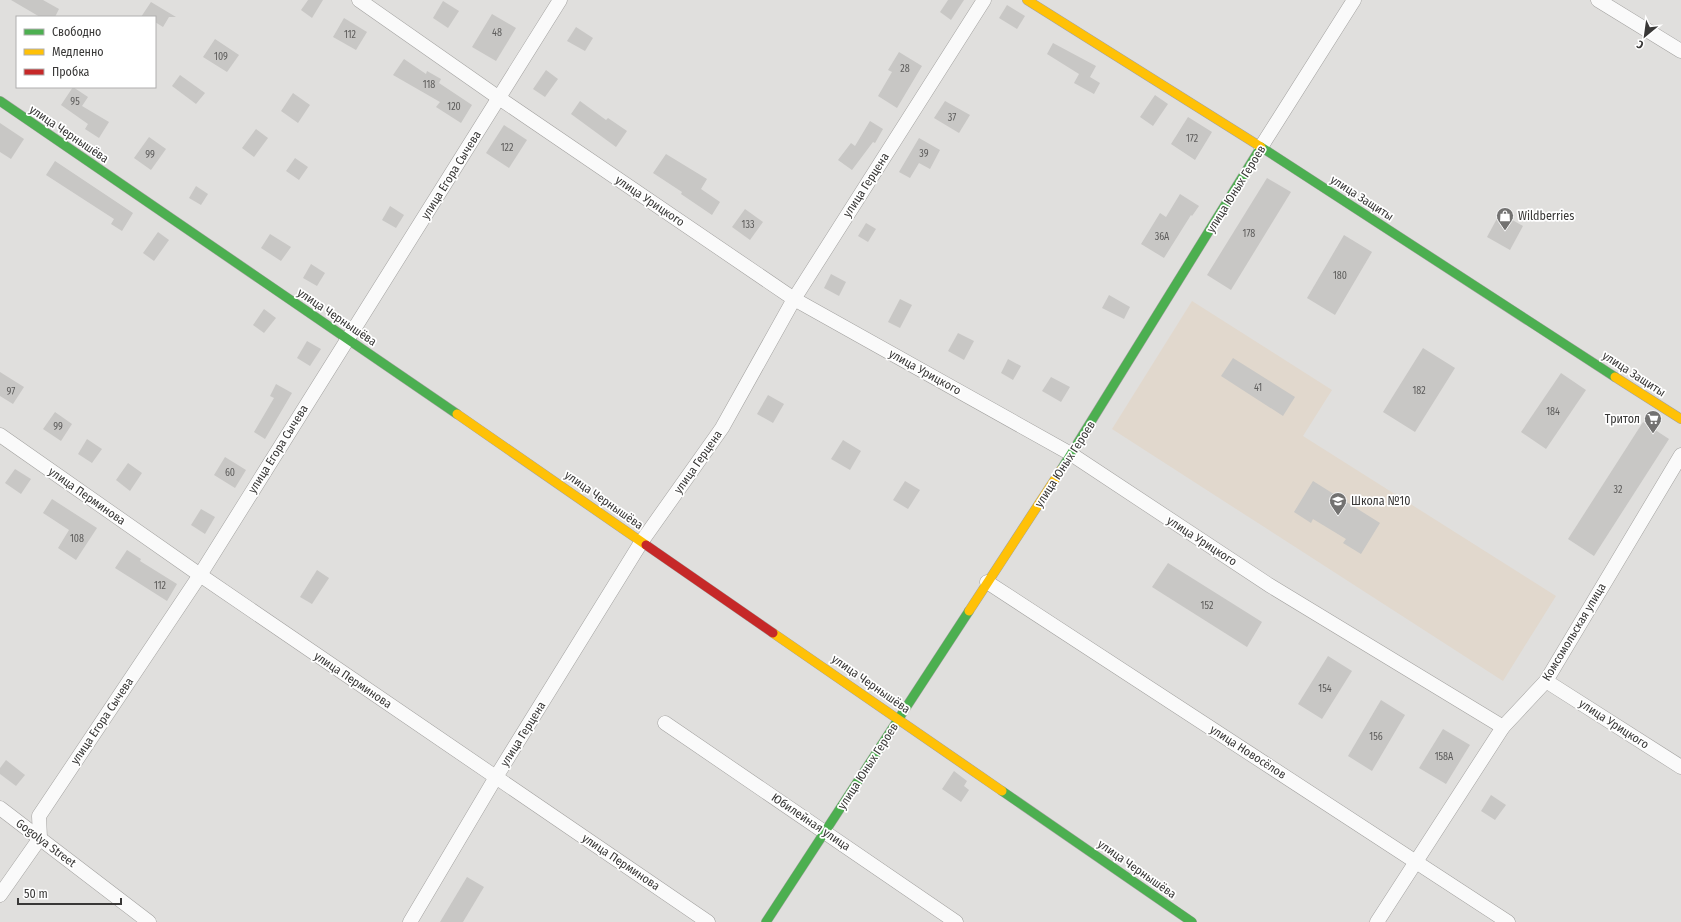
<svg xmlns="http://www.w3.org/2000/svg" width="1681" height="922" font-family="'Fira Sans Condensed',sans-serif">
	<rect width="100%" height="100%" fill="#e0dfdd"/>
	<path fill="#e1d8cd" d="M1192 301 1332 390 1303 436 1556 596 1503 681 1112 429Z"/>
	<g fill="#c8c7c5">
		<path d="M11 0H43L59 9 55 17H40Z"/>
		<path d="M308 0H323L312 18 301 10Z"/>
		<path d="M948 0H964L951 20 940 12Z"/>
		<path d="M443 1 459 11 448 28 433 18Z"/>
		<path d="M151 2 176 17H169L163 27 155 22V17H141Z"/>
		<path d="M1007 5 1025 16 1017 29 999 18Z"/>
		<path d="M492 14 516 28 496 61 472 47Z"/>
		<path d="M344 18 367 32 356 50 333 37Z"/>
		<path d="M576 27 593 38 585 51 567 41Z"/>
		<path d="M215 39 239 55 227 72 203 57Z"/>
		<path d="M1053 43 1096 66 1090 77 1100 83 1094 94 1074 83 1079 74 1047 54Z"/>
		<path d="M899 52 922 66 897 108 878 96 892 72 888 70Z"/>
		<path d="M404 59 426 74 427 71 441 79 439 83 472 105 461 123 436 107 440 102 393 75Z"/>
		<path d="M546 70 558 79 545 97 533 89Z"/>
		<path d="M180 75 205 93 196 104 172 86Z"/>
		<path d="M73 87 88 97 82 106 109 122 99 138 85 129 88 124 61 105Z"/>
		<path d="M293 93 310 105 298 123 281 111Z"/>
		<path d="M1155 95 1168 104 1153 126 1140 117Z"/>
		<path d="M580 101 606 120 608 118 627 131 616 147 571 114Z"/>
		<path d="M945 101 970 115 959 133 934 118Z"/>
		<path d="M1188 117 1212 132 1195 160 1171 144Z"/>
		<path d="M870 121 883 129 875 143 873 142 852 170 838 160 851 143 855 146Z"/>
		<path d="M0 123 24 139 11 159 0 152Z"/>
		<path d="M504 125 527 140 509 168 486 153Z"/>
		<path d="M256 129 268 138 254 157 242 148Z"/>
		<path d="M149 137 166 149 151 170 134 158Z"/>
		<path d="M919 138 940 150 930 169 919 163 910 178 899 172Z"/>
		<path d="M666 154 707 179 701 189 720 202 712 215 681 194 682 192 653 173Z"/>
		<path d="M295 158 308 167 299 180 286 171Z"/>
		<path d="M55 161 133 213 122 231 111 224 114 219 46 175Z"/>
		<path d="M1267 178 1291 192 1231 290 1207 275Z"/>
		<path d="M196 186 208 194 201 205 189 198Z"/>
		<path d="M1180 194 1199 206 1192 216 1191 215 1164 258 1141 244 1160 213 1166 217Z"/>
		<path d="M390 206 404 215 396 228 382 220Z"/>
		<path d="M745 209 763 222 750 240 732 227Z"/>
		<path d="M1500 213 1523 226 1510 250 1487 237Z"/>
		<path d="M866 223 876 229 868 242 858 236Z"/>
		<path d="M158 232 169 240 154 261 143 253Z"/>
		<path d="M270 234 291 247 281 261 261 248Z"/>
		<path d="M1344 235 1372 252 1335 315 1307 298Z"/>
		<path d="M311 264 325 273 317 286 303 278Z"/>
		<path d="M831 274 846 282 839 296 824 288Z"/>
		<path d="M1109 295 1130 307 1124 319 1102 308Z"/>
		<path d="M900 299 912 305 900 328 888 322Z"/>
		<path d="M264 309 276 318 264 333 253 325Z"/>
		<path d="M958 333 974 341 964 360 948 351Z"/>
		<path d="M307 341 321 349 310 366 297 358Z"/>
		<path d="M1423 348 1455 368 1415 432 1383 412Z"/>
		<path d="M1233 358 1295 397 1283 416 1221 376Z"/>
		<path d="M1008 359 1021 366 1013 380 1001 373Z"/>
		<path d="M0 372 24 387 13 404 0 396Z"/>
		<path d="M1561 373 1586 390 1546 449 1521 432Z"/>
		<path d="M1051 377 1070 387 1061 402 1042 391Z"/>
		<path d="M276 384 292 393 265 439 254 432 274 398 270 396Z"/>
		<path d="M768 395 784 404 773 423 757 414Z"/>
		<path d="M55 412 72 424 61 441 43 429Z"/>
		<path d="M1643 422 1669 439 1594 556 1568 539Z"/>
		<path d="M87 439 102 449 92 463 78 454Z"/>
		<path d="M843 440 861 451 850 470 831 459Z"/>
		<path d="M225 457 246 470 235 488 214 475Z"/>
		<path d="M128 463 142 473 130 491 116 480Z"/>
		<path d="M15 469 31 479 21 494 5 483Z"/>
		<path d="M905 481 920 490 908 509 893 500Z"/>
		<path d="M1313 481 1380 523 1361 554 1343 543 1346 539 1313 519 1311 523 1294 512Z"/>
		<path d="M52 499 97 528 76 560 58 548 69 530 43 513Z"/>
		<path d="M201 509 215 517 205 534 191 525Z"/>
		<path d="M127 550 141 559 140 561 177 584 167 601 115 568Z"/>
		<path d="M1168 563 1262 622 1247 647 1152 587Z"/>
		<path d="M317 570 329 578 312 604 300 597Z"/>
		<path d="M1328 656 1352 671 1322 719 1298 704Z"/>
		<path d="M1381 700 1405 715 1372 771 1348 756Z"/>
		<path d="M1443 729 1470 745 1446 784 1419 768Z"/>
		<path d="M6 760 25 775 16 786 0 774V768Z"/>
		<path d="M954 771 967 781 964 786 969 790 961 802 942 789Z"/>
		<path d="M1491 795 1506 805 1495 820 1481 811Z"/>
		<path d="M467 877 484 887 463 922H440Z"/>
	</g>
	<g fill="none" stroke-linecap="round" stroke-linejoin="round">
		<defs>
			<g id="street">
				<path d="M359 0 499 98 794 299 1071 454 1269 585 1503 727"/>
				<path d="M1598 0 1681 51"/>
				<path d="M1261 147 1354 0"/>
				<path d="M0 435 200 575 708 922"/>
				<path d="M987 582 1508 922"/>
				<path d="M1546 681 1681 767"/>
				<path d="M665 723 956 922"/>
				<path d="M0 808 149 922"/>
				<path d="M0 895 40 838 39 816 200 575 560 0"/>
				<path d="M410 922 496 777 642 541 722 428 794 299 984 0"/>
				<path d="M1377 922 1503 727 1546 681 1681 455"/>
			</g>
			<g id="fast">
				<path d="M0 101 457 414"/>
				<path d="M1261 147 1615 377"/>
				<path d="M1061 470 1261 147"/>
				<path d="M1002 791 1192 922"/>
				<path d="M766 922 969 611"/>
			</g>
			<g id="slow">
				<path d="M1027 0 1261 147"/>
				<path d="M1615 377 1681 419"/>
				<path d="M457 414 646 545"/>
				<path d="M969 611 1061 470"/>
				<path d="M773 633 1002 791"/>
			</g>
			<path id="jam" d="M646 545 773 633"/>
		</defs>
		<use href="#street" stroke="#a3a2a0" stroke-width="15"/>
		<use href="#fast" stroke="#a3a2a0" stroke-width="10"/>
		<use href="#slow" stroke="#a3a2a0" stroke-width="10"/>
		<use href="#jam" stroke="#a3a2a0" stroke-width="10"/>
		<use href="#street" stroke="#fafafa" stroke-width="14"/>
		<use href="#fast" stroke="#4caf50" stroke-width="9"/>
		<use href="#slow" stroke="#ffc107" stroke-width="9"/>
		<use href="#jam" stroke="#c62828" stroke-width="9"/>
	</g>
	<defs>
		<symbol id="shop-pin" viewBox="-11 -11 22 30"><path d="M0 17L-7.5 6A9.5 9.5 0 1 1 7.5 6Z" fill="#737271" stroke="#fff"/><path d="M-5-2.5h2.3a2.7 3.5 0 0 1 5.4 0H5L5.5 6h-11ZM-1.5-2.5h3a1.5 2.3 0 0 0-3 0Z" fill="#fff"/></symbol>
		<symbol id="supermarket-pin" viewBox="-11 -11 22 30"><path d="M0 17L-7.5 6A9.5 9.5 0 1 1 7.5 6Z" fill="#737271" stroke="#fff"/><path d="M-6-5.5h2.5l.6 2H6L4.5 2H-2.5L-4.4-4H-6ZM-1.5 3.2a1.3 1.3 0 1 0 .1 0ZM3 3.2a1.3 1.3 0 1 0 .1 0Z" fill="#fff"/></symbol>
		<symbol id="school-pin" viewBox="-11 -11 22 30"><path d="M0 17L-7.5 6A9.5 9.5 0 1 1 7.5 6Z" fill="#737271" stroke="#fff"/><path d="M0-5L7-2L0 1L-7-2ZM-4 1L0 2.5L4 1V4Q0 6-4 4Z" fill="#fff"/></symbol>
	</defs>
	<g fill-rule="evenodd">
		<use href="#shop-pin" x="1495" y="206" width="20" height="27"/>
		<use href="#supermarket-pin" x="1643" y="409" width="20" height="27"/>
		<use href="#school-pin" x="1328" y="491" width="20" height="27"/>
	</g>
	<g text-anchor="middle" stroke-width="3.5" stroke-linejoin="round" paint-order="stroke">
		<g font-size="10" fill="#5e5d5c">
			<text x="497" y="36">48</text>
			<text x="350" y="38">112</text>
			<text x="221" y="60">109</text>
			<text x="905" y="72">28</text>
			<text x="429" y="88">118</text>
			<text x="75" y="105">95</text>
			<text x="454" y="110">120</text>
			<text x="952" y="121">37</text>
			<text x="1192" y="142">172</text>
			<text x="507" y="151">122</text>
			<text x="924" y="157">39</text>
			<text x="150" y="158">99</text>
			<text x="748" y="228">133</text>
			<text x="1249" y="237">178</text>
			<text x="1162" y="240">36А</text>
			<text x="1340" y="279">180</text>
			<text x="1258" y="391">41</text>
			<text x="1419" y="394">182</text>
			<text x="11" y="395">97</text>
			<text x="1553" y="415">184</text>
			<text x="58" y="430">99</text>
			<text x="230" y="476">60</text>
			<text x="1618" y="493">32</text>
			<text x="77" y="542">108</text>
			<text x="160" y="589">112</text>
			<text x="1207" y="609">152</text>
			<text x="1325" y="692">154</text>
			<text x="1376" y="740">156</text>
			<text x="1444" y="760">158А</text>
		</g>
		<g font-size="12" fill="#393837" stroke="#fff">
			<text transform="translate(69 134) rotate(34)" y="4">улица Чернышёва</text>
			<text transform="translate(451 175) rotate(-58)" y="4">улица Егора Сычева</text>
			<text transform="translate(866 185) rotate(-57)" y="4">улица Герцена</text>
			<text transform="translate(1236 189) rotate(-58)" y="4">улица Юных Героев</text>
			<text transform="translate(1362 198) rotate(33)" y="4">улица Защиты</text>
			<text transform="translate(650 201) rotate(34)" y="4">улица Урицкого</text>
			<text transform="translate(337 317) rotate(34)" y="4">улица Чернышёва</text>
			<text transform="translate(925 372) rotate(29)" y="4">улица Урицкого</text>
			<text transform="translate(1634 374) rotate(33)" y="4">улица Защиты</text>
			<text transform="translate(278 449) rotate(-58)" y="4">улица Егора Сычева</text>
			<text transform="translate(698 462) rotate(-55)" y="4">улица Герцена</text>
			<text transform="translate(1065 464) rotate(-57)" y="4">улица Юных Героев</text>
			<text transform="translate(87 496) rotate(35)" y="4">улица Перминова</text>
			<text transform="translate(604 500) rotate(35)" y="4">улица Чернышёва</text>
			<text transform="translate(1202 541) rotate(33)" y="4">улица Урицкого</text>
			<text transform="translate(1574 632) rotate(-59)" y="4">Комсомольская улица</text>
			<text transform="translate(353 680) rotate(34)" y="4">улица Перминова</text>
			<text transform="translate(871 684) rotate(35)" y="4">улица Чернышёва</text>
			<text transform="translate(102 721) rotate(-56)" y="4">улица Егора Сычева</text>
			<text transform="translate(1614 724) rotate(33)" y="4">улица Урицкого</text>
			<text transform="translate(523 734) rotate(-58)" y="4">улица Герцена</text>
			<text transform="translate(1248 752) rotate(33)" y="4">улица Новосёлов</text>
			<text transform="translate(868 766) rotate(-57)" y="4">улица Юных Героев</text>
			<text transform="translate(811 822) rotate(34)" y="4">Юбилейная улица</text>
			<text transform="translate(46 843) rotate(37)" y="4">Gogolya Street</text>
			<text transform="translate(621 862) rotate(34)" y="4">улица Перминова</text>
			<text transform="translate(1137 869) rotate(35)" y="4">улица Чернышёва</text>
		</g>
		<g font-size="12" fill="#393837" stroke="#fff" text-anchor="start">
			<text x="1518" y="220">Wildberries</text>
			<text x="1640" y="423" text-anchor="end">Тритол</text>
			<text x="1351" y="505">Школа №10</text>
		</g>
	</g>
	<rect x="16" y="16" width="140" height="72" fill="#ffffff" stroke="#b0afaf"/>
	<rect x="24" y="29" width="20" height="6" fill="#4caf50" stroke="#b0afaf"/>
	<text x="52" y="36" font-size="12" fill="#393837">Свободно</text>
	<rect x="24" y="49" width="20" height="6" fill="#ffc107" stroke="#b0afaf"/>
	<text x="52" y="56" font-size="12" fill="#393837">Медленно</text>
	<rect x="24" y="69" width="20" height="6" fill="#c62828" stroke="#b0afaf"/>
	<text x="52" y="76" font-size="12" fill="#393837">Пробка</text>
	<g transform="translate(1645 36) rotate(209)" stroke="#ffffff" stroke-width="3" paint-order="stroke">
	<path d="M0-3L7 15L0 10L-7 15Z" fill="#393837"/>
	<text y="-6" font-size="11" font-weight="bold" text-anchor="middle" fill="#393837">С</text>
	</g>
	<path d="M18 898v6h103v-6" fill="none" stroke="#393837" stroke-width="2"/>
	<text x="24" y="898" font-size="12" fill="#393837" stroke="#ffffff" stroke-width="3" paint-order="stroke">50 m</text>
</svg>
